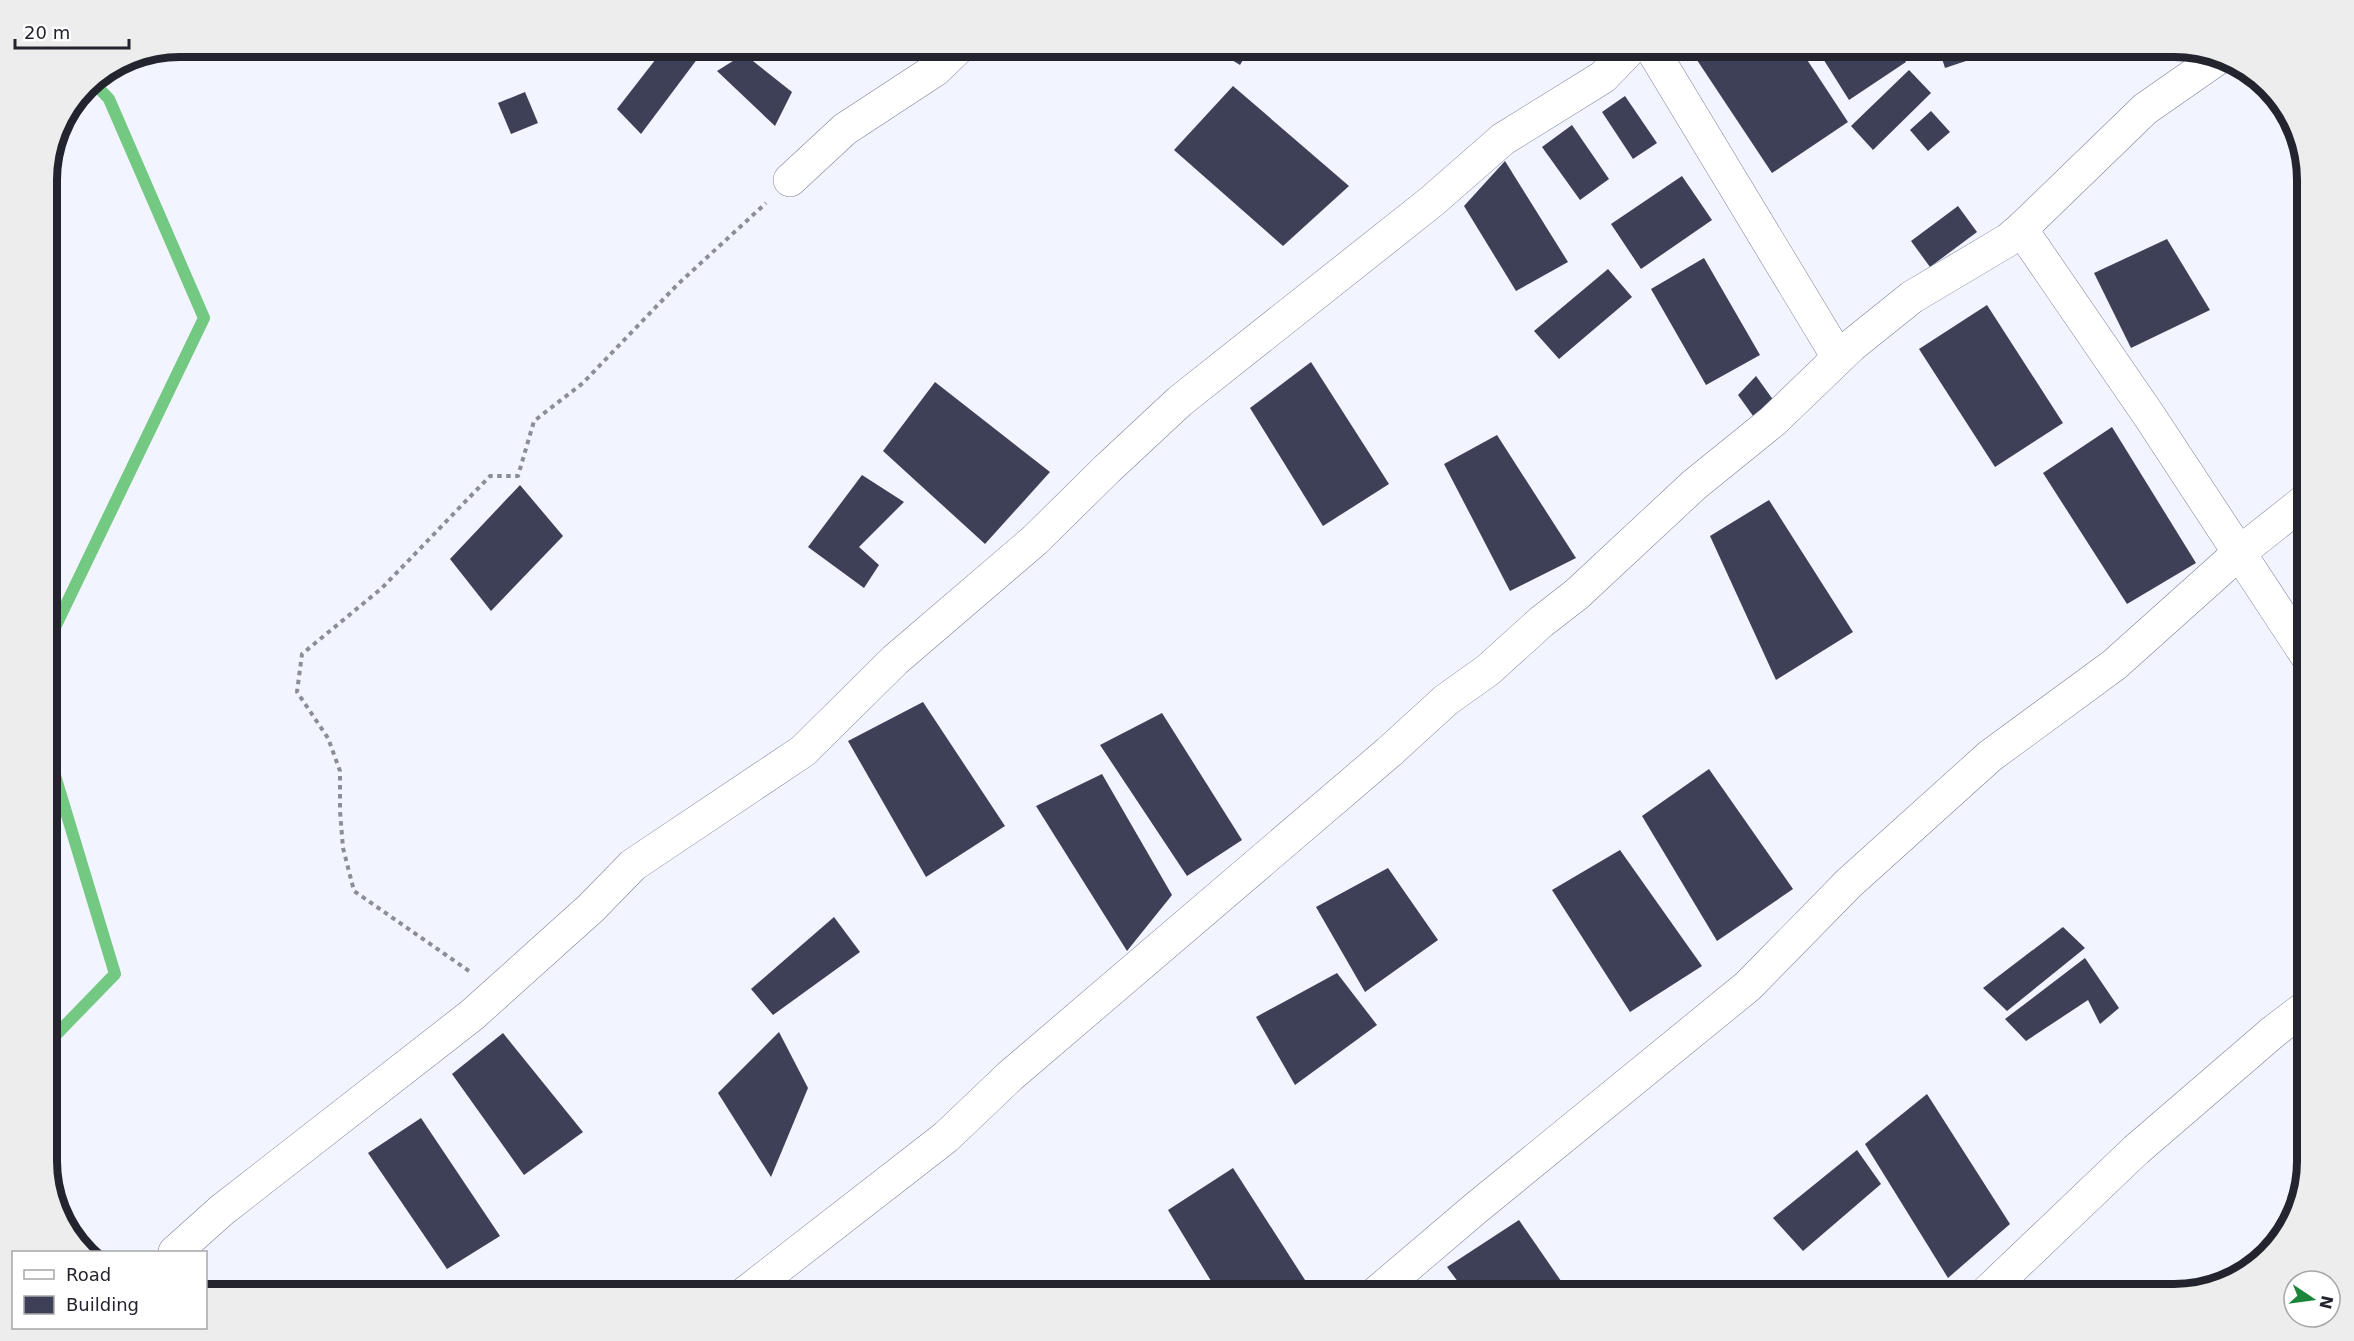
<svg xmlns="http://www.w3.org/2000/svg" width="2354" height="1341" font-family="'DejaVu Sans',sans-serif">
	<rect width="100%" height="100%" fill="#f2f4ff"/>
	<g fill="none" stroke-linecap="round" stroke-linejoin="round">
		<g stroke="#73c882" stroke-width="12">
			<path d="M47 644 204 318 109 99 92 81"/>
			<path d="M47 749 115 974 47 1044"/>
		</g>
	</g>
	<g fill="#3d4056">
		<path d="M666 46H699L704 50 641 134 617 109Z"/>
		<path d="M1218 46H1251L1240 65 1216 50Z"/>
		<path d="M1692 46H1798L1848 122 1772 173 1689 48Z"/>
		<path d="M1815 46H1896L1906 62 1849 100Z"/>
		<path d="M1938 46H2001L2002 49 1945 68Z"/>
		<path d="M744 54 792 92 775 126 717 71Z"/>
		<path d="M1909 70 1931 93 1873 150 1851 126Z"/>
		<path d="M1233 86 1349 186 1283 246 1174 150Z"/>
		<path d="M525 92 538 123 511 134 498 103Z"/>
		<path d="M1625 96 1657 143 1633 159 1602 112Z"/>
		<path d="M1931 111 1950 132 1928 151 1910 130Z"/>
		<path d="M1572 125 1609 179 1580 200 1542 147Z"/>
		<path d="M1505 161 1568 262 1516 291 1464 206Z"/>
		<path d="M1682 176 1712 220 1641 269 1611 224Z"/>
		<path d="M1958 206 1977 232 1930 267 1911 241Z"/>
		<path d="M2167 239 2210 310 2131 348 2094 273Z"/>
		<path d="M1704 258 1760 355 1706 385 1651 289Z"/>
		<path d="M1608 269 1632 297 1559 359 1534 331Z"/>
		<path d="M1987 305 2063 423 1995 467 1919 349Z"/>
		<path d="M1311 362 1389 484 1323 526 1250 408Z"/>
		<path d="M1756 376 1774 401 1756 420 1738 395Z"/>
		<path d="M935 382 1050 472 985 544 883 451Z"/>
		<path d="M2112 427 2196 563 2127 604 2043 473Z"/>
		<path d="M1497 435 1576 558 1510 591 1444 464Z"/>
		<path d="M862 475 904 502 859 547 879 565 864 588 808 547Z"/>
		<path d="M520 485 563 536 491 611 450 559Z"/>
		<path d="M1769 500 1853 632 1776 680 1710 536Z"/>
		<path d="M923 702 1005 826 926 877 848 741Z"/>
		<path d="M1162 713 1242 840 1187 876 1100 745Z"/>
		<path d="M1709 769 1793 889 1717 941 1642 816Z"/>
		<path d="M1102 774 1172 895 1127 951 1036 806Z"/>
		<path d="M1620 850 1702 966 1630 1012 1552 890Z"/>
		<path d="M1388 868 1438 940 1365 992 1316 907Z"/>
		<path d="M834 917 860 952 773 1015 751 989Z"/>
		<path d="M2063 927 2085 948 2007 1011 1983 988Z"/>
		<path d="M2085 958 2119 1008 2100 1024 2088 1000 2026 1041 2005 1019Z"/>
		<path d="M1337 973 1377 1025 1295 1085 1256 1017Z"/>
		<path d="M779 1032 808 1088 771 1177 718 1093Z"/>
		<path d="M503 1033 583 1132 524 1175 452 1074Z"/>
		<path d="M1927 1094 2010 1224 1948 1278 1865 1144Z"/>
		<path d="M421 1118 500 1236 447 1269 368 1153Z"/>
		<path d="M1857 1150 1881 1184 1803 1251 1773 1218Z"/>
		<path d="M1233 1168 1314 1294H1219L1168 1210Z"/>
		<path d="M1519 1220 1570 1294H1467L1447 1267Z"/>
		<path d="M1694 1283 1702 1294H1678Z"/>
	</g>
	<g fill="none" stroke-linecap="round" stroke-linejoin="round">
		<defs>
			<g id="minor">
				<path d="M1650 46 1838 357"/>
				<path d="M790 180 845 129 935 70 960 46"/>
				<path d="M2021 229 2150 417 2307 656"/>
				<path d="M175 1252 222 1210 472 1015 591 908 633 865 803 751 895 660 1035 540 1107 469 1180 401 1431 202 1503 139 1603 77 1633 46"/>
				<path d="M744 1294 946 1137 1010 1076 1389 752 1446 700 1488 670 1541 622 1577 594 1694 485 1773 421 1851 346 1912 297 2008 240 2021 229 2145 109 2218 58"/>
				<path d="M1375 1294 1476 1208 1748 986 1849 883 1990 756 2114 665 2239 553 2307 499"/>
				<path d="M1985 1294 2136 1150 2273 1032 2307 1006"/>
			</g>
		</defs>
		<use href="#minor" stroke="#7e8199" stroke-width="34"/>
		<path stroke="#8b8d97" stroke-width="4" stroke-dasharray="4.5 4.5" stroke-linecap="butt" d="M469 971 354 891 343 848 340 811V771L328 738 297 692 302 654 382 588 490 476H518L534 421 583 383 677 285 766 203"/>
		<use href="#minor" stroke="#fff" stroke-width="33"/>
	</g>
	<path d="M0 0H2354V1341H0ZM180 57H2174A123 123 0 0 1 2297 180V1161A123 123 0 0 1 2174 1284H180A123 123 0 0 1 57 1161V180A123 123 0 0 1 180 57Z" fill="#ededee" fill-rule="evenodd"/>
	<path fill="none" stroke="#23242e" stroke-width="8" d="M180 57H2174A123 123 0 0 1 2297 180V1161A123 123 0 0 1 2174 1284H180A123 123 0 0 1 57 1161V180A123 123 0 0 1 180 57Z"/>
	<rect x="12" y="1251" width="195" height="78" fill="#ffffff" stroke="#a7a7ab" stroke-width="1.5"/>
	<rect x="24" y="1270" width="30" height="9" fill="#ffffff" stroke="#a7a7ab" stroke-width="1.5"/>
	<text x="66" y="1281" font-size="18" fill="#23242e">Road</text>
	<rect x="24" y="1296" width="30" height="18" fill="#3d4056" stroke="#a7a7ab" stroke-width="1.5"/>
	<text x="66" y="1311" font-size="18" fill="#23242e">Building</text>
	<g transform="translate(2312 1299) rotate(103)"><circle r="28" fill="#ffffff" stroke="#a7a7ab" stroke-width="1.5"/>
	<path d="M0-4.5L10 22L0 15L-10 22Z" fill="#1b853c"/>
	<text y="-9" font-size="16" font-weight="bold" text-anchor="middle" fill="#23242e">N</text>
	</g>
	<path d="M15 39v9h114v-9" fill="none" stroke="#23242e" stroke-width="3"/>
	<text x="24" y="39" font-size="18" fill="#23242e" stroke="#ffffff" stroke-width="4.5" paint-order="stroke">20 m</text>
</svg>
